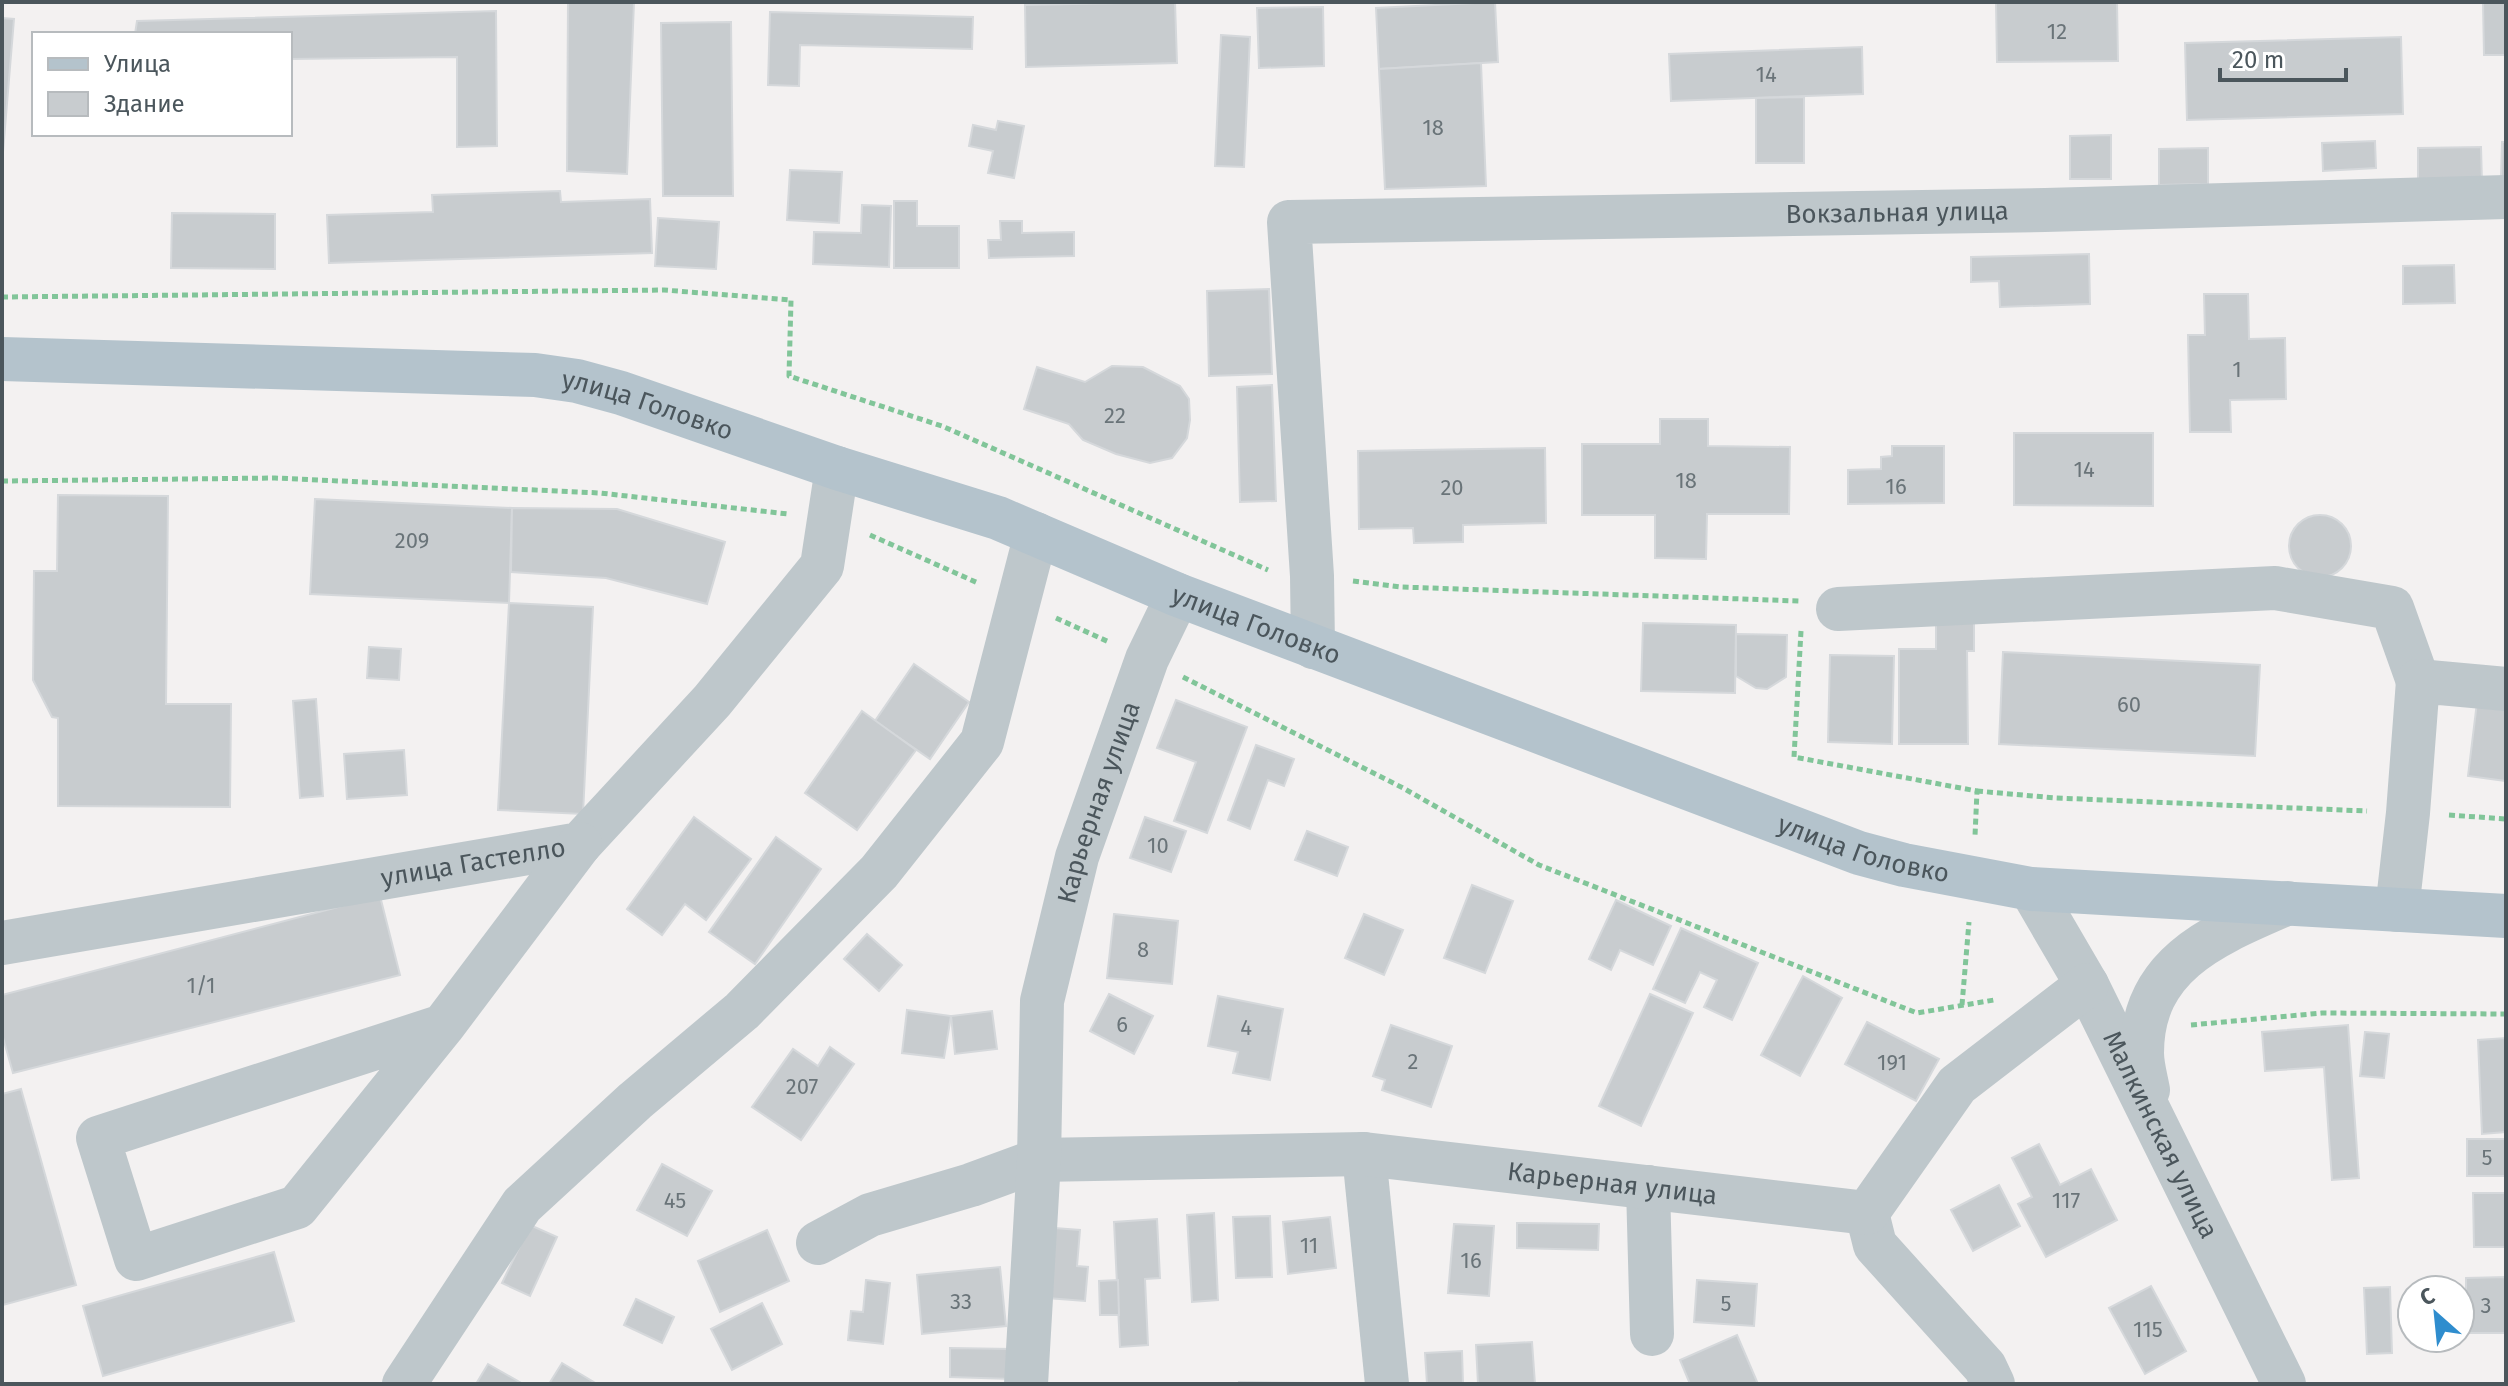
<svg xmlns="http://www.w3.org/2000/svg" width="2508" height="1386" font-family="'Fira Sans',sans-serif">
	<rect width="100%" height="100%" fill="#f3f1f1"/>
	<g fill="#c8cccf" stroke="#d5d8db" stroke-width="2">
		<path d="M568 2H634L627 174 567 171Z"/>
		<path d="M1175 2 1177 63 1026 67 1025 5Z"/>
		<path d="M1495 2 1498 62 1379 69 1376 8Z"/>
		<path d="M1996 2H2117L2118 61 1997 62Z"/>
		<path d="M2483 2H2506V55H2484Z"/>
		<path d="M1323 7 1324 66 1259 68 1257 8Z"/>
		<path d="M496 11 497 146 457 147V57L290 59V34H135L137 21Z"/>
		<path d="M770 12 973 17 972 49 800 45 799 86 768 85Z"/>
		<path d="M2 18 14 19 3 152H2Z"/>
		<path d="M731 22 733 196H663L661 23Z"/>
		<path d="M1221 35 1250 37 1244 167 1215 166Z"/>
		<path d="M2401 37 2403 114 2187 120 2185 43Z"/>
		<path d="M1862 47 1863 94 1671 101 1669 54Z"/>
		<path d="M1481 63 1486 186 1385 189 1379 69Z"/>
		<path d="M1804 97V163H1756V98Z"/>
		<path d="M998 121 1024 126 1014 178 988 173 993 151 969 146 973 125 996 130Z"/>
		<path d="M2111 135V179H2070V136Z"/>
		<path d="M2375 141 2376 168 2323 171 2322 143Z"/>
		<path d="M2502 142H2506V177H2501Z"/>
		<path d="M2481 147 2482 183 2418 184V148Z"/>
		<path d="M2208 148V184L2159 185V149Z"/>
		<path d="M790 170 842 172 839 223 787 220Z"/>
		<path d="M560 191 561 202 650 199 652 253 329 263 327 215 433 212 432 195Z"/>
		<path d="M894 201H917V226H959V268H894Z"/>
		<path d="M862 205 891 206 889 267 813 264 814 232 861 233Z"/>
		<path d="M172 213 275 214V269L171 268Z"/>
		<path d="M658 218 719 222 716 269 655 266Z"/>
		<path d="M1000 221H1022V233L1074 232V256L989 258 988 240H1001Z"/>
		<path d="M2089 254 2090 304 2000 307 1999 281 1971 282V257Z"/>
		<path d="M2454 265 2455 303 2403 304V266Z"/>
		<path d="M1269 289 1272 374 1209 376 1207 291Z"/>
		<path d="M2204 294H2248L2249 339 2285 338 2286 399 2230 400 2231 432H2190L2188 335H2205Z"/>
		<path d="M1112 366 1143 367 1180 386 1189 399 1190 420 1187 438 1172 458 1150 463 1116 454 1083 440 1069 424 1024 409 1037 367 1085 382Z"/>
		<path d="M1272 385 1276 501 1240 502 1237 387Z"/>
		<path d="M1660 419H1708V446L1790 447 1789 514H1707L1706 559 1655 558V515H1582V444H1660Z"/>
		<path d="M2014 433H2153V506L2014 505Z"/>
		<path d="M1892 446H1944V503L1848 504V470L1881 469V457L1892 456Z"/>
		<path d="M1545 448 1546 523 1463 525V542L1414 543 1413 528 1359 529 1358 451Z"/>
		<path d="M58 495 168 496 166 704H231L230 807 58 806V718L52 717 33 680 34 571H57Z"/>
		<path d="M315 499 512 508 509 603 310 594Z"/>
		<path d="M512 508 617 509 725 542 707 604 606 578 511 572Z"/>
		<circle cx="2320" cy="546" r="31"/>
		<path d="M509 603 593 607 583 814 498 810Z"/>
		<path d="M1936 618H1974V651H1967L1968 744H1899V649H1936Z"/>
		<path d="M1643 623 1736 625 1735 693 1641 691Z"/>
		<path d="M1736 634 1787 635 1786 677 1767 689 1756 688 1736 676Z"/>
		<path d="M369 647 401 649 399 680 367 678Z"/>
		<path d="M2003 652 2260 665 2255 756 1999 744Z"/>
		<path d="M1830 655 1894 656 1892 744 1828 742Z"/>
		<path d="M914 664 969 702 930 759 875 721Z"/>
		<path d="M2478 694 2506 697V781L2468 776Z"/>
		<path d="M316 699 323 796 300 798 293 701Z"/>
		<path d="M1176 700 1247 727 1207 833 1174 821 1196 762 1157 748Z"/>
		<path d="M862 711 916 750 857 830 805 793Z"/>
		<path d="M1256 745 1294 759 1284 786 1268 780 1250 829 1228 820Z"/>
		<path d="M404 750 407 795 347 799 344 754Z"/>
		<path d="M694 817 751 859 706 920 685 904 662 935 627 909Z"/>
		<path d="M1145 817 1186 831 1171 872 1130 858Z"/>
		<path d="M1307 831 1348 847 1337 876 1295 860Z"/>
		<path d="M776 837 821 869 755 964 709 932Z"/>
		<path d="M1472 885 1513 901 1485 973 1444 958Z"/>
		<path d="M380 896 400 975 13 1073 2 1034V995Z"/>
		<path d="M1616 900 1671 926 1653 965 1620 950 1611 970 1589 959Z"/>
		<path d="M1114 914 1178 921 1172 984 1107 978Z"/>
		<path d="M1364 914 1403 930 1384 975 1345 958Z"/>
		<path d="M1681 928 1758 963 1732 1020 1704 1007 1717 980 1700 972 1685 1003 1653 989Z"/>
		<path d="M867 934 902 965 879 991 844 959Z"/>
		<path d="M1803 976 1842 998 1800 1076 1761 1055Z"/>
		<path d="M1109 994 1153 1016 1134 1054 1090 1031Z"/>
		<path d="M1650 994 1693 1013 1641 1126 1599 1106Z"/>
		<path d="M1218 996 1283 1009 1270 1080 1233 1073 1238 1052 1208 1046Z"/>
		<path d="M907 1010 951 1016 944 1058 902 1053Z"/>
		<path d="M992 1011 997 1049 955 1054 951 1016Z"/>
		<path d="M1867 1022 1939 1059 1916 1101 1845 1064Z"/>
		<path d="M1391 1025 1452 1046 1431 1107 1382 1090 1385 1080 1373 1076Z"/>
		<path d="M2348 1025 2359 1178 2332 1180 2324 1067 2265 1071 2262 1032Z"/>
		<path d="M2365 1032 2389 1034 2384 1078 2360 1076Z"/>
		<path d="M2506 1038V1132L2482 1134 2478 1040Z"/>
		<path d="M830 1047 854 1064 801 1140 752 1107 793 1049 818 1066Z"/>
		<path d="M21 1089 76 1285 3 1305 2 1094Z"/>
		<rect x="2467" y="1139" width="39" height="37"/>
		<path d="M2039 1144 2060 1185 2091 1169 2117 1220 2046 1257 2018 1204 2032 1197 2012 1158Z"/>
		<path d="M662 1164 712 1191 687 1236 637 1210Z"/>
		<path d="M1999 1185 2020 1226 1973 1251 1951 1210Z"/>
		<path d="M2473 1193H2506V1247H2474Z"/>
		<path d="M1214 1213 1218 1300 1192 1302 1187 1215Z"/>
		<path d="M1270 1216 1272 1277 1236 1278 1233 1217Z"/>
		<path d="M1330 1217 1336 1268 1288 1274 1283 1222Z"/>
		<path d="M1157 1219 1160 1278 1145 1279 1148 1345 1120 1347 1114 1222Z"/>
		<path d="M1517 1223 1599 1224 1598 1250 1517 1248Z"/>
		<path d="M1454 1224 1494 1226 1489 1296 1448 1293Z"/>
		<path d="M530 1225 557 1237 530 1296 502 1283Z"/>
		<path d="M1054 1228 1080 1230 1077 1266 1088 1267 1085 1301 1047 1298Z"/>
		<path d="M767 1230 789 1281 720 1312 698 1261Z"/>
		<path d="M274 1252 294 1321 103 1376 83 1306Z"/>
		<path d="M1000 1267 1006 1326 922 1334 917 1275Z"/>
		<path d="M2506 1277V1333H2466V1278Z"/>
		<path d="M866 1280 890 1283 883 1344 848 1340 851 1311 863 1312Z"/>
		<path d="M1118 1280 1119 1315H1100L1099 1281Z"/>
		<path d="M1697 1280 1757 1284 1754 1326 1694 1322Z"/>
		<path d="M2151 1286 2186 1351 2145 1374 2109 1308Z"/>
		<path d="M2390 1287 2392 1353 2367 1354 2364 1288Z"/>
		<path d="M636 1299 674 1317 662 1343 624 1325Z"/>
		<path d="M762 1303 782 1344 732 1370 711 1329Z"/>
		<path d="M1737 1335 1758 1384H1690L1680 1360Z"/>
		<path d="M1532 1342 1535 1384H1478L1476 1345Z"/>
		<path d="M950 1348 1012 1349V1379L950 1377Z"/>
		<path d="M1462 1351 1463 1384H1427L1425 1353Z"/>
		<path d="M562 1363 597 1384H549Z"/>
		<path d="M488 1364 523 1384H476Z"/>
		<path d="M1239 1382 1316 1383V1384H1239Z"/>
	</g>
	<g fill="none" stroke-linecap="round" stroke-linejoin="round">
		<g stroke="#81c599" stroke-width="5" stroke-dasharray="6 4" stroke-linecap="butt">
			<path d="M2 297 664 290 791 300 789 376 942 426 1268 570"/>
			<path d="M2 481 275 478 600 493 788 514"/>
			<path d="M870 535 978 583"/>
			<path d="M1353 581 1401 587 1799 601"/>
			<path d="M1056 618 1109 642"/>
			<path d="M1801 631 1794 757 1977 791 1975 836"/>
			<path d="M1183 677 1403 788 1539 865 1917 1013 1994 1000"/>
			<path d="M1977 791 2056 798 2367 811"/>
			<path d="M2449 815 2506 819"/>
			<path d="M1962 1005 1969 922"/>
			<path d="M2191 1025 2322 1013 2506 1014"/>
		</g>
		<g stroke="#bec7cb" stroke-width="44">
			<path d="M1838 609 2275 588 2392 608 2418 681"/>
			<path id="s1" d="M1313 647 1312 576 1289 222 2045 210 2506 197"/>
			<path id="s2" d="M2031 889 2087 985 2284 1384"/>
			<path d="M2397 910 2408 813 2418 681 2506 689"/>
			<path id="s3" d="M2 943 580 844 712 701 822 566 837 468"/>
			<path d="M443 1026 98 1138 136 1259 297 1207 443 1026 580 844"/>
			<path d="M2148 1090C2146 1079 2142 1065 2142 1053 2142 962 2217 934 2288 903"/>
			<path d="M1364 1154 1387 1384"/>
			<path d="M1648 1187 1652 1334"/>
			<path d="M1867 1213 1875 1245 1985 1367 1993 1384"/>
			<path id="s4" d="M818 1243 870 1215 971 1185 1039 1160 1364 1154 1867 1213 1957 1085 2087 985"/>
			<path d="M404 1384 522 1205 635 1101 742 1011 879 872 982 742 1036 534"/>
			<path id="s5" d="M1026 1384 1039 1160 1042 1001 1077 857 1147 659 1178 595"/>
		</g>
		<path stroke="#b4c3cc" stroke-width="44" id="s6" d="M2 359 535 375 577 381 621 393 837 468 998 518 1178 595 1859 853 1904 865 2031 889 2506 916"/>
	</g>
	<g text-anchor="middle" stroke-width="7" stroke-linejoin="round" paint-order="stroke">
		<g font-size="22" fill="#6a7479">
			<text x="2057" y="39">12</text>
			<text x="1766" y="82">14</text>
			<text x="1433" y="135">18</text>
			<text x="2237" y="377">1</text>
			<text x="1115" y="423">22</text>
			<text x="2084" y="477">14</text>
			<text x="1686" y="488">18</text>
			<text x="1896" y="494">16</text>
			<text x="1452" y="495">20</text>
			<text x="412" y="548">209</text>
			<text x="2129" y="712">60</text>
			<text x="1158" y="853">10</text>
			<text x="1143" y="957">8</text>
			<text x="201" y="993">1/1</text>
			<text x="1122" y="1032">6</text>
			<text x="1246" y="1035">4</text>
			<text x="1413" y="1069">2</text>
			<text x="1892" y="1070">191</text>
			<text x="802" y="1094">207</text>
			<text x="2487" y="1165">5</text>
			<text x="675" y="1208">45</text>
			<text x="2066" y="1208">117</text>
			<text x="1309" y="1253">11</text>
			<text x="1471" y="1268">16</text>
			<text x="961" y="1309">33</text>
			<text x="1726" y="1311">5</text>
			<text x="2486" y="1313">3</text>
			<text x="2148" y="1337">115</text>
		</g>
		<g font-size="26" fill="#4b565c" stroke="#fff">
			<text dy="9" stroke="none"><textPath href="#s1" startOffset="1034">Вокзальная улица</textPath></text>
			<text dy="9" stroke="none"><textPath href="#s6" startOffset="650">улица Головко</textPath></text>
			<text dy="9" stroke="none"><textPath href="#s6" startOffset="1298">улица Головко</textPath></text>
			<text dy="9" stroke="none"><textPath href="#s5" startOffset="590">Карьерная улица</textPath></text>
			<text dy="9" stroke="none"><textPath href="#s6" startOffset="1946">улица Головко</textPath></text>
			<text dy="9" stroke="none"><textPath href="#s3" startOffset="478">улица Гастелло</textPath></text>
			<text dy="9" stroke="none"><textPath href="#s2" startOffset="278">Малкинская улица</textPath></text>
			<text dy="9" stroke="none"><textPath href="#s4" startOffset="812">Карьерная улица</textPath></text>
		</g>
	</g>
	<rect width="2508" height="1386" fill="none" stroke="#4b565c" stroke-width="8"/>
	<rect x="32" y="32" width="260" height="104" fill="#ffffff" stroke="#b7bbbe" stroke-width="2"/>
	<rect x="48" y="58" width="40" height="12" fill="#b4c3cc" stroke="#b7bbbe" stroke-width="2"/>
	<text x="104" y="72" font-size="24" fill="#4b565c">Улица</text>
	<rect x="48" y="92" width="40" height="24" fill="#c8cccf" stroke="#b7bbbe" stroke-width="2"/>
	<text x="104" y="112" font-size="24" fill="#4b565c">Здание</text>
	<g transform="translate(2436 1314) rotate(333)"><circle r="38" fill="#ffffff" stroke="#b7bbbe" stroke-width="2"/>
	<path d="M0-6L14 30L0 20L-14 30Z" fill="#2f8dce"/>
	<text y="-12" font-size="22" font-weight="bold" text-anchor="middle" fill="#4b565c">С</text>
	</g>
	<path d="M2220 68v12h126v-12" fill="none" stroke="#4b565c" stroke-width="4"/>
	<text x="2232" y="68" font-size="24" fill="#4b565c" stroke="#ffffff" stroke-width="6" paint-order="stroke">20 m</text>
</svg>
